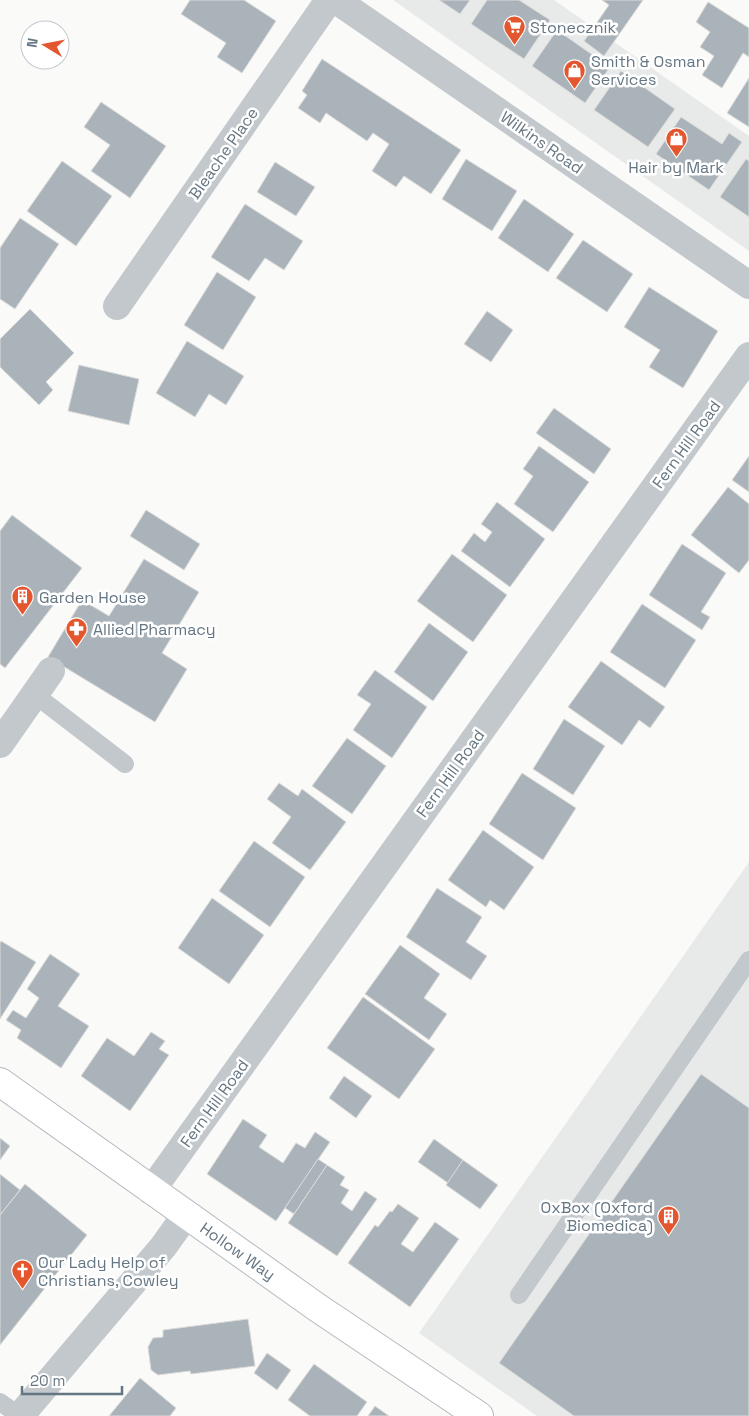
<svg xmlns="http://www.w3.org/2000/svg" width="749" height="1416" font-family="'Space Grotesk',sans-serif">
	<rect width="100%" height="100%" fill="#fafaf8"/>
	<g fill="#e8e9e9">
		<path d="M393 0H554L749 136V251Z"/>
		<path d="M749 862V1416H537L419 1333Z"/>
	</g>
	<g fill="#aab3b9" stroke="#dcdcda">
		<path d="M190 0H244L276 21 242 73 217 57 226 43 181 14Z"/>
		<path d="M439 0H470L460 14Z"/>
		<path d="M487 0H519L550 20 524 59 471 24Z"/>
		<path d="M602 0H643L604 56 584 41 609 5Z"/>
		<path d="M708 2 749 28V57L743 53 722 88 702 75 714 56 700 47 710 32 696 22Z"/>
		<path d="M557 30 610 67 585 103 532 66Z"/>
		<path d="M322 59 461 150 431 194 404 176 396 187 372 171 389 144 373 133 367 141 326 113 320 123 298 108 307 95 302 91Z"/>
		<path d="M621 71 675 109 648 147 594 110Z"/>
		<path d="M749 78V127L727 113Z"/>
		<path d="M101 102 166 146 130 198 91 171 110 145 84 127Z"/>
		<path d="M681 117 722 144 729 133 742 142 709 190 656 154Z"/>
		<path d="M466 159 517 191 492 231 442 199Z"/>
		<path d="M746 159 749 161V217L720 197Z"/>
		<path d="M62 161 112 196 76 246 27 211Z"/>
		<path d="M275 162 315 187 296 216 257 192Z"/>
		<path d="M524 199 574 234 548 272 498 238Z"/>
		<path d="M245 204 303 241 284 270 265 258 249 281 211 257Z"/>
		<path d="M20 218 59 244 15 309 0 299V248Z"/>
		<path d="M583 240 633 274 607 312 556 278Z"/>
		<path d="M217 272 256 297 223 350 184 325Z"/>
		<path d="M649 287 718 331 683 388 649 367 660 350 624 327Z"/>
		<path d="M30 309 74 353 46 382 53 390 39 405 0 367V339Z"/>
		<path d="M487 311 513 330 491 362 464 344Z"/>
		<path d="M187 341 244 376 226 405 209 394 195 417 156 393Z"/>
		<path d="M79 365 139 379 129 425 68 411Z"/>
		<path d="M554 408 611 449 594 474 536 433Z"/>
		<path d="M539 446 589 482 553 532 514 504 533 476 523 469Z"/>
		<path d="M749 456V492L732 480Z"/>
		<path d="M728 487 749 504V560L739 573 691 535Z"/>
		<path d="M497 502 545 539 510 587 461 551 474 533 485 542 492 532 481 524Z"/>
		<path d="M146 510 200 544 184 570 130 536Z"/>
		<path d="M12 515 82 568 5 668 0 664V531Z"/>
		<path d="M682 544 726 573 701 612 710 617 702 630 649 595Z"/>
		<path d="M452 554 507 595 473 642 417 601Z"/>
		<path d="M144 559 199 592 162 653 187 669 155 722 48 657 82 600 109 616Z"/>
		<path d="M642 604 696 640 665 688 610 652Z"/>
		<path d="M429 623 468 652 433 701 394 672Z"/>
		<path d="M601 661 665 707 650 728 639 720 622 745 568 707Z"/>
		<path d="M375 670 427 707 392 758 353 730 371 704 357 695Z"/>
		<path d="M564 719 605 746 573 795 533 769Z"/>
		<path d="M347 738 386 766 352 814 312 786Z"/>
		<path d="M522 773 576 808 543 860 489 824Z"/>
		<path d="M279 783 298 796 302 789 346 822 310 870 272 843 291 817 267 799Z"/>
		<path d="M483 830 534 867 504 910 490 900 486 907 448 880Z"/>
		<path d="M254 841 305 877 270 927 219 891Z"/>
		<path d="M437 888 482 917 466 942 487 956 471 980 406 937Z"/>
		<path d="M212 898 264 935 229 984 178 948Z"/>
		<path d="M1 941 36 962 0 1019V943Z"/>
		<path d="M400 945 440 974 424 998 447 1014 429 1040 365 994Z"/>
		<path d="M50 954 80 974 58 1006 89 1026 61 1068 17 1038 21 1030 6 1020 13 1010 26 1018 39 998 27 989Z"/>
		<path d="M363 997 435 1049 399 1099 327 1048Z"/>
		<path d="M151 1032 165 1041 159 1049 169 1055 130 1111 81 1076 107 1038 134 1056Z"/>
		<path d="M701 1074 749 1108V1416H574L499 1363Z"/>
		<path d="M344 1076 372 1096 356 1118 329 1098Z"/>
		<path d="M243 1119 267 1135 259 1147 283 1163 296 1143 305 1148 315 1132 330 1142 276 1221 207 1174Z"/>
		<path d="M0 1138 10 1146 0 1160Z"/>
		<path d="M434 1139 463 1160 448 1183 418 1162Z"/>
		<path d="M318 1159 327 1165 294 1214 285 1208Z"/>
		<path d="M463 1160 498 1185 480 1209 446 1185Z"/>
		<path d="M327 1165 345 1177 340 1185 349 1190 341 1203 352 1211 365 1191 377 1199 337 1256 288 1223Z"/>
		<path d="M0 1174 20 1190 0 1215Z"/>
		<path d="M25 1184 87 1235 0 1345V1215Z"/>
		<path d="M398 1204 419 1218 401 1244 413 1252 435 1222 459 1239 410 1307 348 1263 375 1225 378 1227 390 1211 392 1212Z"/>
		<path d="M248 1319 255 1366 191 1374 190 1371 158 1375 151 1370 148 1347 153 1338 163 1337V1330Z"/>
		<path d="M267 1353 291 1370 277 1390 254 1373Z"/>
		<path d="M314 1364 367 1402 357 1416H310L288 1400Z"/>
		<path d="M140 1378 176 1408 170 1416H109Z"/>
		<path d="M375 1406 389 1416H368Z"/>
	</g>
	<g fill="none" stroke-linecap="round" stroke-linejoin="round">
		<defs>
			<path id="secondary" d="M0 1082 318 1308 479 1416"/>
		</defs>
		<use href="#secondary" stroke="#b3babf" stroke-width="30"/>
		<g stroke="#c3c8cc" stroke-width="18">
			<path d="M34 694 125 764"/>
			<path d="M519 1295 749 960"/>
			<path d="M0 1402 20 1416"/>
		</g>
		<g stroke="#c3c8cc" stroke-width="28">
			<path d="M336 0 749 285"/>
			<path d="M117 306 329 0"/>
			<path d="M0 744 51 671"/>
			<path d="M151 1191 749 356"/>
			<path d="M20 1416 163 1247 186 1215"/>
		</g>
		<use href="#secondary" stroke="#fff" stroke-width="28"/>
	</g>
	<defs>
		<symbol id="supermarket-pin" viewBox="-11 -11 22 30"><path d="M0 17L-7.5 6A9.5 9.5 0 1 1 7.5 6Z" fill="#e4572e" stroke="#fff"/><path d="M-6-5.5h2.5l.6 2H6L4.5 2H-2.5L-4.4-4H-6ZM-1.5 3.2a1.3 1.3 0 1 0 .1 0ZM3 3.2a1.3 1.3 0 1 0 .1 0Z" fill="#fff"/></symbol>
		<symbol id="shop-pin" viewBox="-11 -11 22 30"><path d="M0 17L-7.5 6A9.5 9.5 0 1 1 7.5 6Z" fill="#e4572e" stroke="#fff"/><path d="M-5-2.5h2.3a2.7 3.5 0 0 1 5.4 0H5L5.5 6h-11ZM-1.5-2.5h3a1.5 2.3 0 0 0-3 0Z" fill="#fff"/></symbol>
		<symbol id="building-pin" viewBox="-11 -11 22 30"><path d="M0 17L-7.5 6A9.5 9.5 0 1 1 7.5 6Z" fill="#e4572e" stroke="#fff"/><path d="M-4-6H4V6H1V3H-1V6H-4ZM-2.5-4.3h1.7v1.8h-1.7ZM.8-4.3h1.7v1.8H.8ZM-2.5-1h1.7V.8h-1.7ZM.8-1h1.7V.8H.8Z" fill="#fff"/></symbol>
		<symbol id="pharmacy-pin" viewBox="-11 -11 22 30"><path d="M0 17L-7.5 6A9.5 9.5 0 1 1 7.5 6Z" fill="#e4572e" stroke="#fff"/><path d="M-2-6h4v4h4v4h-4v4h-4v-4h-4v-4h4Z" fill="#fff"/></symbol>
		<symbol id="church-pin" viewBox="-11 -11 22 30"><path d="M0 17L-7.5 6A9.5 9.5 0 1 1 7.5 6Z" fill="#e4572e" stroke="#fff"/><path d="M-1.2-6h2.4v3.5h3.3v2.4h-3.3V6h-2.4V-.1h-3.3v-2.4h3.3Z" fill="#fff"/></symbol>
	</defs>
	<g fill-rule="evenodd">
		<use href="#supermarket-pin" x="502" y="14" width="25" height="34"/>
		<use href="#shop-pin" x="562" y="58" width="25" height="34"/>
		<use href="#shop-pin" x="664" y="126" width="25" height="34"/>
		<use href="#building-pin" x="10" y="584" width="25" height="34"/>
		<use href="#pharmacy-pin" x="64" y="616" width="25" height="34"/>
		<use href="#building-pin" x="656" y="1204" width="25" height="34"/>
		<use href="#church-pin" x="10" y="1258" width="25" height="34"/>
	</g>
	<g text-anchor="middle" stroke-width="5" stroke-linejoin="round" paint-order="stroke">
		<g font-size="16" fill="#657683" stroke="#fff" text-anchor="start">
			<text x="530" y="33">Stonecznik</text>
			<text x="591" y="67">Smith &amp; Osman<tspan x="591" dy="18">Services</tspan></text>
			<text x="676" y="173" text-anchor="middle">Hair by Mark</text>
			<text x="39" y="603">Garden House</text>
			<text x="93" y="635">Allied Pharmacy</text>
			<text x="653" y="1213" text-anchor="end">OxBox (Oxford<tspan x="653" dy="18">Biomedica)</tspan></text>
			<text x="38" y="1268">Our Lady Help of<tspan x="38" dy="18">Christians, Cowley</tspan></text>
		</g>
		<g font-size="16" fill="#657683" stroke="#fff">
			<text transform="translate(542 142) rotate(35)" y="6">Wilkins Road</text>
			<text transform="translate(223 153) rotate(-55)" y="6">Bleache Place</text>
			<text transform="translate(686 444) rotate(-54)" y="6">Fern Hill Road</text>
			<text transform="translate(450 773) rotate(-54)" y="6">Fern Hill Road</text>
			<text transform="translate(214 1103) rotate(-54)" y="6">Fern Hill Road</text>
			<text transform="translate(238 1251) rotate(35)" y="6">Hollow Way</text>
		</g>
	</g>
	<g transform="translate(45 45) rotate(280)"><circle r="24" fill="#ffffff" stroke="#c1c8cd"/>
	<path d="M0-4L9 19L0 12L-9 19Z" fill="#e4572e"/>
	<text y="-8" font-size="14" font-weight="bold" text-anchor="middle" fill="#657683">N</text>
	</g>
	<path d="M22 1386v8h100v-8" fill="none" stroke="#657683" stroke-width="2.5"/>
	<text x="30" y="1386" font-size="15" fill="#657683" stroke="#ffffff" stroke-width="4" paint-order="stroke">20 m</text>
</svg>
